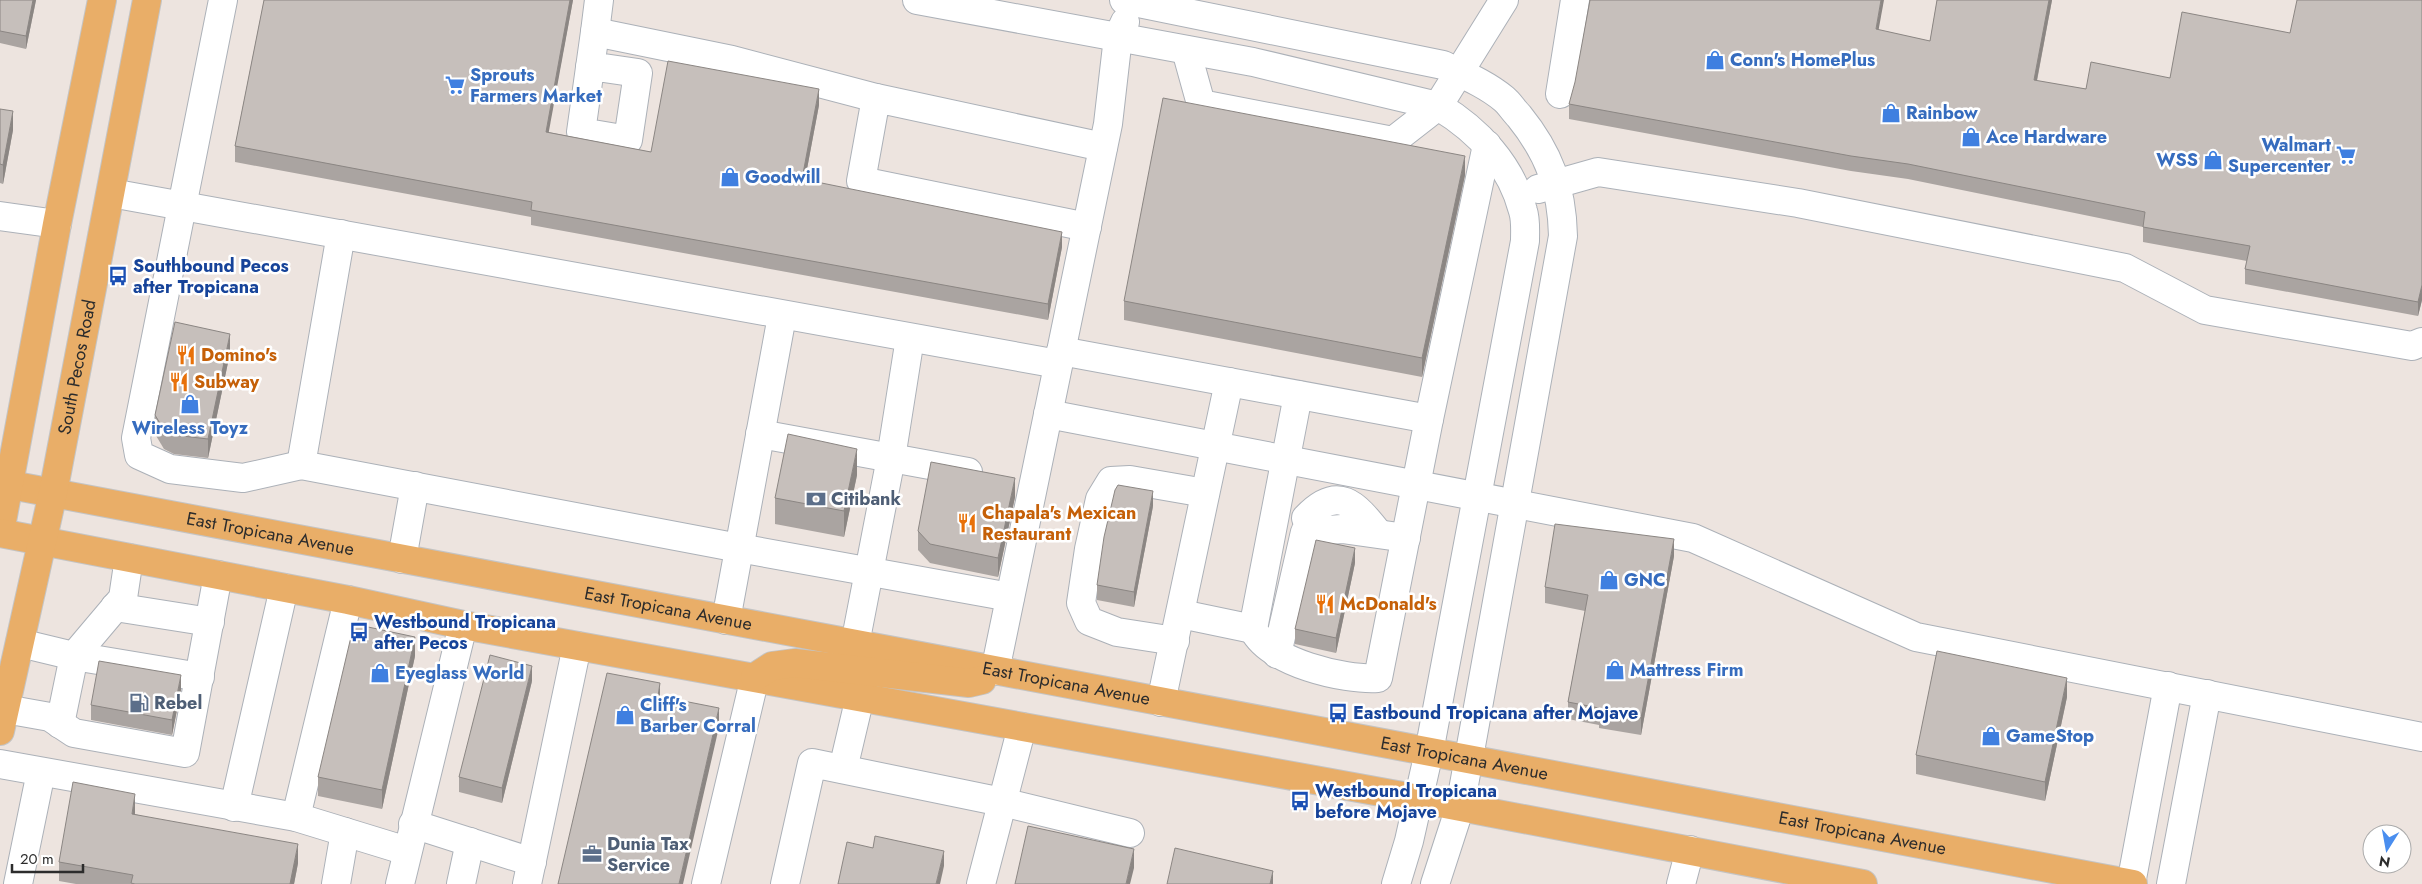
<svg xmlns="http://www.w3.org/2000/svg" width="2422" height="884" font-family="Jost,sans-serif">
	<rect width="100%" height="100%" fill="#ede4df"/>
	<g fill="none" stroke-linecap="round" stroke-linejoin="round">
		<defs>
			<g id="minor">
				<path d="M223 0 136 438 139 455 170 469 243 478 301 465"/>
				<path d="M917 0 1253 62 1438 106C1478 130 1511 165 1523 211 1526 220 1525 231 1525 241L1429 752 1409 841 1396 884"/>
				<path d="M1124 0 1443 65C1464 75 1486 84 1504 99 1509 103 1514 111 1519 116 1549 153 1562 188 1563 236L1460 807 1435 884"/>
				<path d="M595 32 599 0"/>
				<path d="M1186 50 1201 104 1393 141 1438 106 1504 0"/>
				<path d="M590 66 638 73 628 140 581 132 595 32 732 60 876 98"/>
				<path d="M1560 94 1575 0"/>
				<path d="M1538 189 1598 172 1798 203 2125 268 2205 310 2412 346 2422 342"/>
				<path d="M111 193 1058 364"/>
				<path d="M0 216 57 224"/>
				<path d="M1087 227 861 181 876 98 1103 147"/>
				<path d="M341 234 301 465 739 548 1010 597"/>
				<path d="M1061 351 1429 419"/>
				<path d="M1298 395 1253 629C1270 663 1343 680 1378 678L1429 419 1487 145"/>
				<path d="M1048 414 1693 538 1916 637 2422 737"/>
				<path d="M760 434 968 472"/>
				<path d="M1306 518C1338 484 1355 504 1378 533"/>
				<path d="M402 559 415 486"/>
				<path d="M115 607 210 622"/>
				<path d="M1181 614 1253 629"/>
				<path d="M726 620 782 316"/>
				<path d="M1175 641 1117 632 1089 621 1081 603 1089 549 1100 499 1111 481 1130 480 1205 493"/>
				<path d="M20 643 74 656 123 598 129 558"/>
				<path d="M855 644 891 458 910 338"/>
				<path d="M1277 654 1305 532 1342 529 1406 538"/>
				<path d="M995 671 1108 124 1118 37 1125 22"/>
				<path d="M1161 702 1229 382"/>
				<path d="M5 709 50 717 74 733 185 753 218 575"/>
				<path d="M60 724 74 656 200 677"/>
				<path d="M0 764 296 817 407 851"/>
				<path d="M843 769 860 697"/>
				<path d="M234 807 284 588"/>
				<path d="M296 817 348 600"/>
				<path d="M413 824 532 862"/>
				<path d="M18 884 41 772"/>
				<path d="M336 884 345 832"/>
				<path d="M400 884 463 625"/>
				<path d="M461 884 470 842"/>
				<path d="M527 884 577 646"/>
				<path d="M706 884 755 677"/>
				<path d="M785 884 812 763 1002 802 1130 833"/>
				<path d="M981 884 1022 727"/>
				<path d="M1681 884 1690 850"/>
				<path d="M2131 884 2168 686"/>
				<path d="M2171 884 2207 694"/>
			</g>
			<g id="major">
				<path id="s1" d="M0 483 2133 884"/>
				<path d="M0 532 57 224 102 0"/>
				<path d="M0 533 348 600 463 625 1419 799 1863 884"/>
				<path d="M755 677 772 666 795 663 969 683 982 680"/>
				<path id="s2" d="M0 731 53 493 147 0"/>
			</g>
		</defs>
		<use href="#minor" stroke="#acb1b8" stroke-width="30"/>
		<use href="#major" stroke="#c4c4c4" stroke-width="30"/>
		<use href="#minor" stroke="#fff" stroke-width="28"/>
		<use href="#major" stroke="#e9ae68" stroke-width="28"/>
	</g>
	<g fill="#aaa4a1">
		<path d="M0 0H36L26 49 0 43Z"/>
		<path d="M264 0H573L548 132 651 152 819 105 805 180 1062 247 1048 320 531 225V217L235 162V146Z"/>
		<path d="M1937 0H2052L2037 81 2086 89 2170 78 2290 33 2422 0V300L2418 316 2245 284V269L2247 261 2143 242V227L1908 179 1851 171 1569 119V104L1878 30 1930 41Z"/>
		<path d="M0 109 13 130 3 184 0 183Z"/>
		<path d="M1465 175 1422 377 1124 320V301Z"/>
		<path d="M230 353 208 458 174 454 164 449 155 434V415Z"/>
		<path d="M857 475 844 537 775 524V498Z"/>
		<path d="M1015 497 998 577 930 563 918 550V531Z"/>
		<path d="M1153 506 1134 607 1097 600V585Z"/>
		<path d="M1674 556 1641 735 1599 728V725L1568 719V702L1585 611 1545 603V587Z"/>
		<path d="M1355 563 1336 653 1295 644V629Z"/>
		<path d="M415 656 382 809 318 796V777Z"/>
		<path d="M532 681 502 803 459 792V777Z"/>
		<path d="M181 690 172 735 91 720V705Z"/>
		<path d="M2067 697 2045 801 1916 774V755Z"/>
		<path d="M135 813V814L298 863 294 884H76L59 881V862Z"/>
	</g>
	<g fill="#8b8683">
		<path d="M33 0H36L26 49V36Z"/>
		<path d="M570 0H573L546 147V132Z"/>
		<path d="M1881 0H1884L1876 44V29Z"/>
		<path d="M2049 0H2052L2034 95V80Z"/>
		<path d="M819 89V105L802 195V179Z"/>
		<path d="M13 111V130L3 184V165Z"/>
		<path d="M1465 156V175L1422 377V358Z"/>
		<path d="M1062 232V247L1048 320V304Z"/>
		<path d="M2422 285V300L2418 316V302Z"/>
		<path d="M230 334V353L208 458V439Z"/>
		<path d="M857 449V475L844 537V511Z"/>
		<path d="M1015 478V497L998 577V558Z"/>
		<path d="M1153 491V506L1134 607V592Z"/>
		<path d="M1674 539V556L1641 735V718Z"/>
		<path d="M1355 548V563L1336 653V638Z"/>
		<path d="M415 637V656L382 809V790Z"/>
		<path d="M532 666V681L502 803V788Z"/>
		<path d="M181 675V690L172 735V720Z"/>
		<path d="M2067 678V697L2045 801V782Z"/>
		<path d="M660 683V702L658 696Z"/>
		<path d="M719 708V727L683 884H679Z"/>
		<path d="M135 794V813L132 832V814Z"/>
		<path d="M298 844V863L294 884H290Z"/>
		<path d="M1134 849V868L1130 884H1126Z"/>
		<path d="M944 851V866L940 884H936Z"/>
		<path d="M1273 871V884H1270Z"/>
	</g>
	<g fill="#c6bfbb" stroke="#8b8683">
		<path d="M0 0H33L26 36 0 31Z"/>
		<path d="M264 0H570L546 132 651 152 668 61 819 89 802 179 1062 232 1048 304 531 210 532 202 235 146Z"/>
		<path d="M1590 0H1881L1876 29 1930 41 1937 0H2049L2034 80 2086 89 2091 62 2170 78 2182 12 2290 33 2297 0H2422V285L2418 302 2245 269 2250 246 2143 227 2145 212 1908 164 1851 156 1569 104 1575 82Z"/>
		<path d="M1163 98 1465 156 1422 358 1124 301Z"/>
		<path d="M0 109 13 111 3 165 0 164Z"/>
		<path d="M175 322 230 334 208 439 174 435 164 430 155 415Z"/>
		<path d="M788 434 857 449 844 511 775 498Z"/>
		<path d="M931 462 1015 478 998 558 930 544 918 531Z"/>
		<path d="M1118 485 1153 491 1134 592 1097 585 1104 537 1115 490Z"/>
		<path d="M1555 524 1674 539 1641 718 1599 711V708L1568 702 1588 595 1545 587Z"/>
		<path d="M1316 540 1355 548 1336 638 1295 629Z"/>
		<path d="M354 624 415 637 382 790 318 777Z"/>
		<path d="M1937 651 2067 678 2045 782 1916 755Z"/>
		<path d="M490 655 532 666 502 788 459 777Z"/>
		<path d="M99 661 181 675 172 720 91 705Z"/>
		<path d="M607 673 660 683 658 696 719 708 679 884H558Z"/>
		<path d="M73 782 135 794 132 814 298 844 290 884H135L131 883 133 875 59 862Z"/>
		<path d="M1028 826 1134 849 1126 884H1015Z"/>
		<path d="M875 836 944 851 936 884H838L847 842 873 848Z"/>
		<path d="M1175 848 1273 871 1270 884H1167Z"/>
	</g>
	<defs>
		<symbol id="shop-bare" viewBox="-9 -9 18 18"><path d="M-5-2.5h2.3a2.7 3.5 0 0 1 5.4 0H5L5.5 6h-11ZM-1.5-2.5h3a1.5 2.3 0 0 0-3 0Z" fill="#3f7fe0" stroke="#fff" stroke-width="2.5" paint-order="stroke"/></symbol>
		<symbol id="supermarket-bare" viewBox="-9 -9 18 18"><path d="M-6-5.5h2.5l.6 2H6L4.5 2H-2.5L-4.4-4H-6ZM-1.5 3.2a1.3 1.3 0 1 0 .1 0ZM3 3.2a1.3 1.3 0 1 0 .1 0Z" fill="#3f7fe0" stroke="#fff" stroke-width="2.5" paint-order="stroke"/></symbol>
		<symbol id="bus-bare" viewBox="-9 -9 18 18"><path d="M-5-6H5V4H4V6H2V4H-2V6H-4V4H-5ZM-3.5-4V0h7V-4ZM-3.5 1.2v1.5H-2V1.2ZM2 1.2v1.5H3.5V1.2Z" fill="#1a4fb4" stroke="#fff" stroke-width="2.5" paint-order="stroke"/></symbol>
		<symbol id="restaurant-bare" viewBox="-9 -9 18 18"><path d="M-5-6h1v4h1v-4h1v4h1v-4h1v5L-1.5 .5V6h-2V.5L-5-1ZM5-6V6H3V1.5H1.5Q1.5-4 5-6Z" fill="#e8710a" stroke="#fff" stroke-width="2.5" paint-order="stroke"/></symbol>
		<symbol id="bank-bare" viewBox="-9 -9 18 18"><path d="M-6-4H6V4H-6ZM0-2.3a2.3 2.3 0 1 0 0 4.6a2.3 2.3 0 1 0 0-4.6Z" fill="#5c6f8a" stroke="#fff" stroke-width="2.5" paint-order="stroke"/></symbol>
		<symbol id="fuel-bare" viewBox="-9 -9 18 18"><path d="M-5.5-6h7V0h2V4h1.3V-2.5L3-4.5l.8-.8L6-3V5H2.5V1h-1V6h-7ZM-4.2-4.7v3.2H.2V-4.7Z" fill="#5c6f8a" stroke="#fff" stroke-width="2.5" paint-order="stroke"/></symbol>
		<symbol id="office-bare" viewBox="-9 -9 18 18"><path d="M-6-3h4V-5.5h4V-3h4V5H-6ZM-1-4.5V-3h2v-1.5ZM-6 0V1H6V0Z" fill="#5c6f8a" stroke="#fff" stroke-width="2.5" paint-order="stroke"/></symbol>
	</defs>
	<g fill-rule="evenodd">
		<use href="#shop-bare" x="1701" y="46" width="28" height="28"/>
		<use href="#supermarket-bare" x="441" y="71" width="28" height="28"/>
		<use href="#shop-bare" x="1877" y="99" width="28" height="28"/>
		<use href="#shop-bare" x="1957" y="123" width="28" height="28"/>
		<use href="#supermarket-bare" x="2332" y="141" width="28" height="28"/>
		<use href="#shop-bare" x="2199" y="146" width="28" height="28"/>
		<use href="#shop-bare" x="716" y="163" width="28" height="28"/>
		<use href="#bus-bare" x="104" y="262" width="28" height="28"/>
		<use href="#restaurant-bare" x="172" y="341" width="28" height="28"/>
		<use href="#restaurant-bare" x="165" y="368" width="28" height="28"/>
		<use href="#shop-bare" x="176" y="390" width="28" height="28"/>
		<use href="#bank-bare" x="802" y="485" width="28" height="28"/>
		<use href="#restaurant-bare" x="953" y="509" width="28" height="28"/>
		<use href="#shop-bare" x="1595" y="566" width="28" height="28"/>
		<use href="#restaurant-bare" x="1311" y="590" width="28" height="28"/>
		<use href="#bus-bare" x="345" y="618" width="28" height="28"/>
		<use href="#shop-bare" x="1601" y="656" width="28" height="28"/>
		<use href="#shop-bare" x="366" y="659" width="28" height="28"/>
		<use href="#fuel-bare" x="125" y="689" width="28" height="28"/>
		<use href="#bus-bare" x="1324" y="699" width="28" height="28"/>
		<use href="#shop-bare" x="611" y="701" width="28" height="28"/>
		<use href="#shop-bare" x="1977" y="722" width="28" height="28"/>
		<use href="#bus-bare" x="1286" y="787" width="28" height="28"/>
		<use href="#office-bare" x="578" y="840" width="28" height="28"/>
	</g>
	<g text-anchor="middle" stroke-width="5" stroke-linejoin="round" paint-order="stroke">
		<g font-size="18" font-weight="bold" fill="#366cbe" stroke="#fff" text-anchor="start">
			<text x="1730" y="66">Conn's HomePlus</text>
			<text x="470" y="81">Sprouts<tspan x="470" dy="21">Farmers Market</tspan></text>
			<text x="1906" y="119">Rainbow</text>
			<text x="1986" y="143">Ace Hardware</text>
			<text x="2331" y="151" text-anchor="end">Walmart<tspan x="2331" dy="21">Supercenter</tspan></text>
			<text x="2198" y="166" text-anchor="end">WSS</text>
			<text x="745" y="183">Goodwill</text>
			<text x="190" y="434" text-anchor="middle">Wireless Toyz</text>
			<text x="1624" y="586">GNC</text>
			<text x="1630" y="676">Mattress Firm</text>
			<text x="395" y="679">Eyeglass World</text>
			<text x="640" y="711">Cliff's<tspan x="640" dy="21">Barber Corral</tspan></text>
			<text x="2006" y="742">GameStop</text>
		</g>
		<g font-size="18" font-weight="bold" fill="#164399" stroke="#fff" text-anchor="start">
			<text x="133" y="272">Southbound Pecos<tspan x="133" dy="21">after Tropicana</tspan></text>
			<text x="374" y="628">Westbound Tropicana<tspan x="374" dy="21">after Pecos</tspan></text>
			<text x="1353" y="719">Eastbound Tropicana after Mojave</text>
			<text x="1315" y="797">Westbound Tropicana<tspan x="1315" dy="21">before Mojave</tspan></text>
		</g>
		<g font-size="18" font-weight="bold" fill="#c56008" stroke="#fff" text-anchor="start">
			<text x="201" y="361">Domino's</text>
			<text x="194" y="388">Subway</text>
			<text x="982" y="519">Chapala's Mexican<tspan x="982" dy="21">Restaurant</tspan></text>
			<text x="1340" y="610">McDonald's</text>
		</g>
		<g font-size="18" fill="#2c2c2c" stroke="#fff">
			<text dy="6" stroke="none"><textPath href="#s2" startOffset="372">South Pecos Road</textPath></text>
			<text dy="6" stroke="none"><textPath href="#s1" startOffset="275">East Tropicana Avenue</textPath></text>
			<text dy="6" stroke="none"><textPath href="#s1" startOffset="680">East Tropicana Avenue</textPath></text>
			<text dy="6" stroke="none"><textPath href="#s1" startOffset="1085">East Tropicana Avenue</textPath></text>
			<text dy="6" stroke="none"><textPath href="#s1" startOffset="1490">East Tropicana Avenue</textPath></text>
			<text dy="6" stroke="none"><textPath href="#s1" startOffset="1895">East Tropicana Avenue</textPath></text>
		</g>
		<g font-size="18" font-weight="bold" fill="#4e5e75" stroke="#fff" text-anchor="start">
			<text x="831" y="505">Citibank</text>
			<text x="154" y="709">Rebel</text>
			<text x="607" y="850">Dunia Tax<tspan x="607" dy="21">Service</tspan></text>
		</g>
	</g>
	<g transform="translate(2387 849) rotate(191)"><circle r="24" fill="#ffffff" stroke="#ababab"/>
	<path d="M0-4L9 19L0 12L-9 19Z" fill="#4a8eef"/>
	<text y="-8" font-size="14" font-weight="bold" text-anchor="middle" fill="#2c2c2c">N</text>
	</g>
	<path d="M12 864v8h71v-8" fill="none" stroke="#2c2c2c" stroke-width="2.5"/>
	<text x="20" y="864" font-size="15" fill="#2c2c2c" stroke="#ffffff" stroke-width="4" paint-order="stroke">20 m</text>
</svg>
